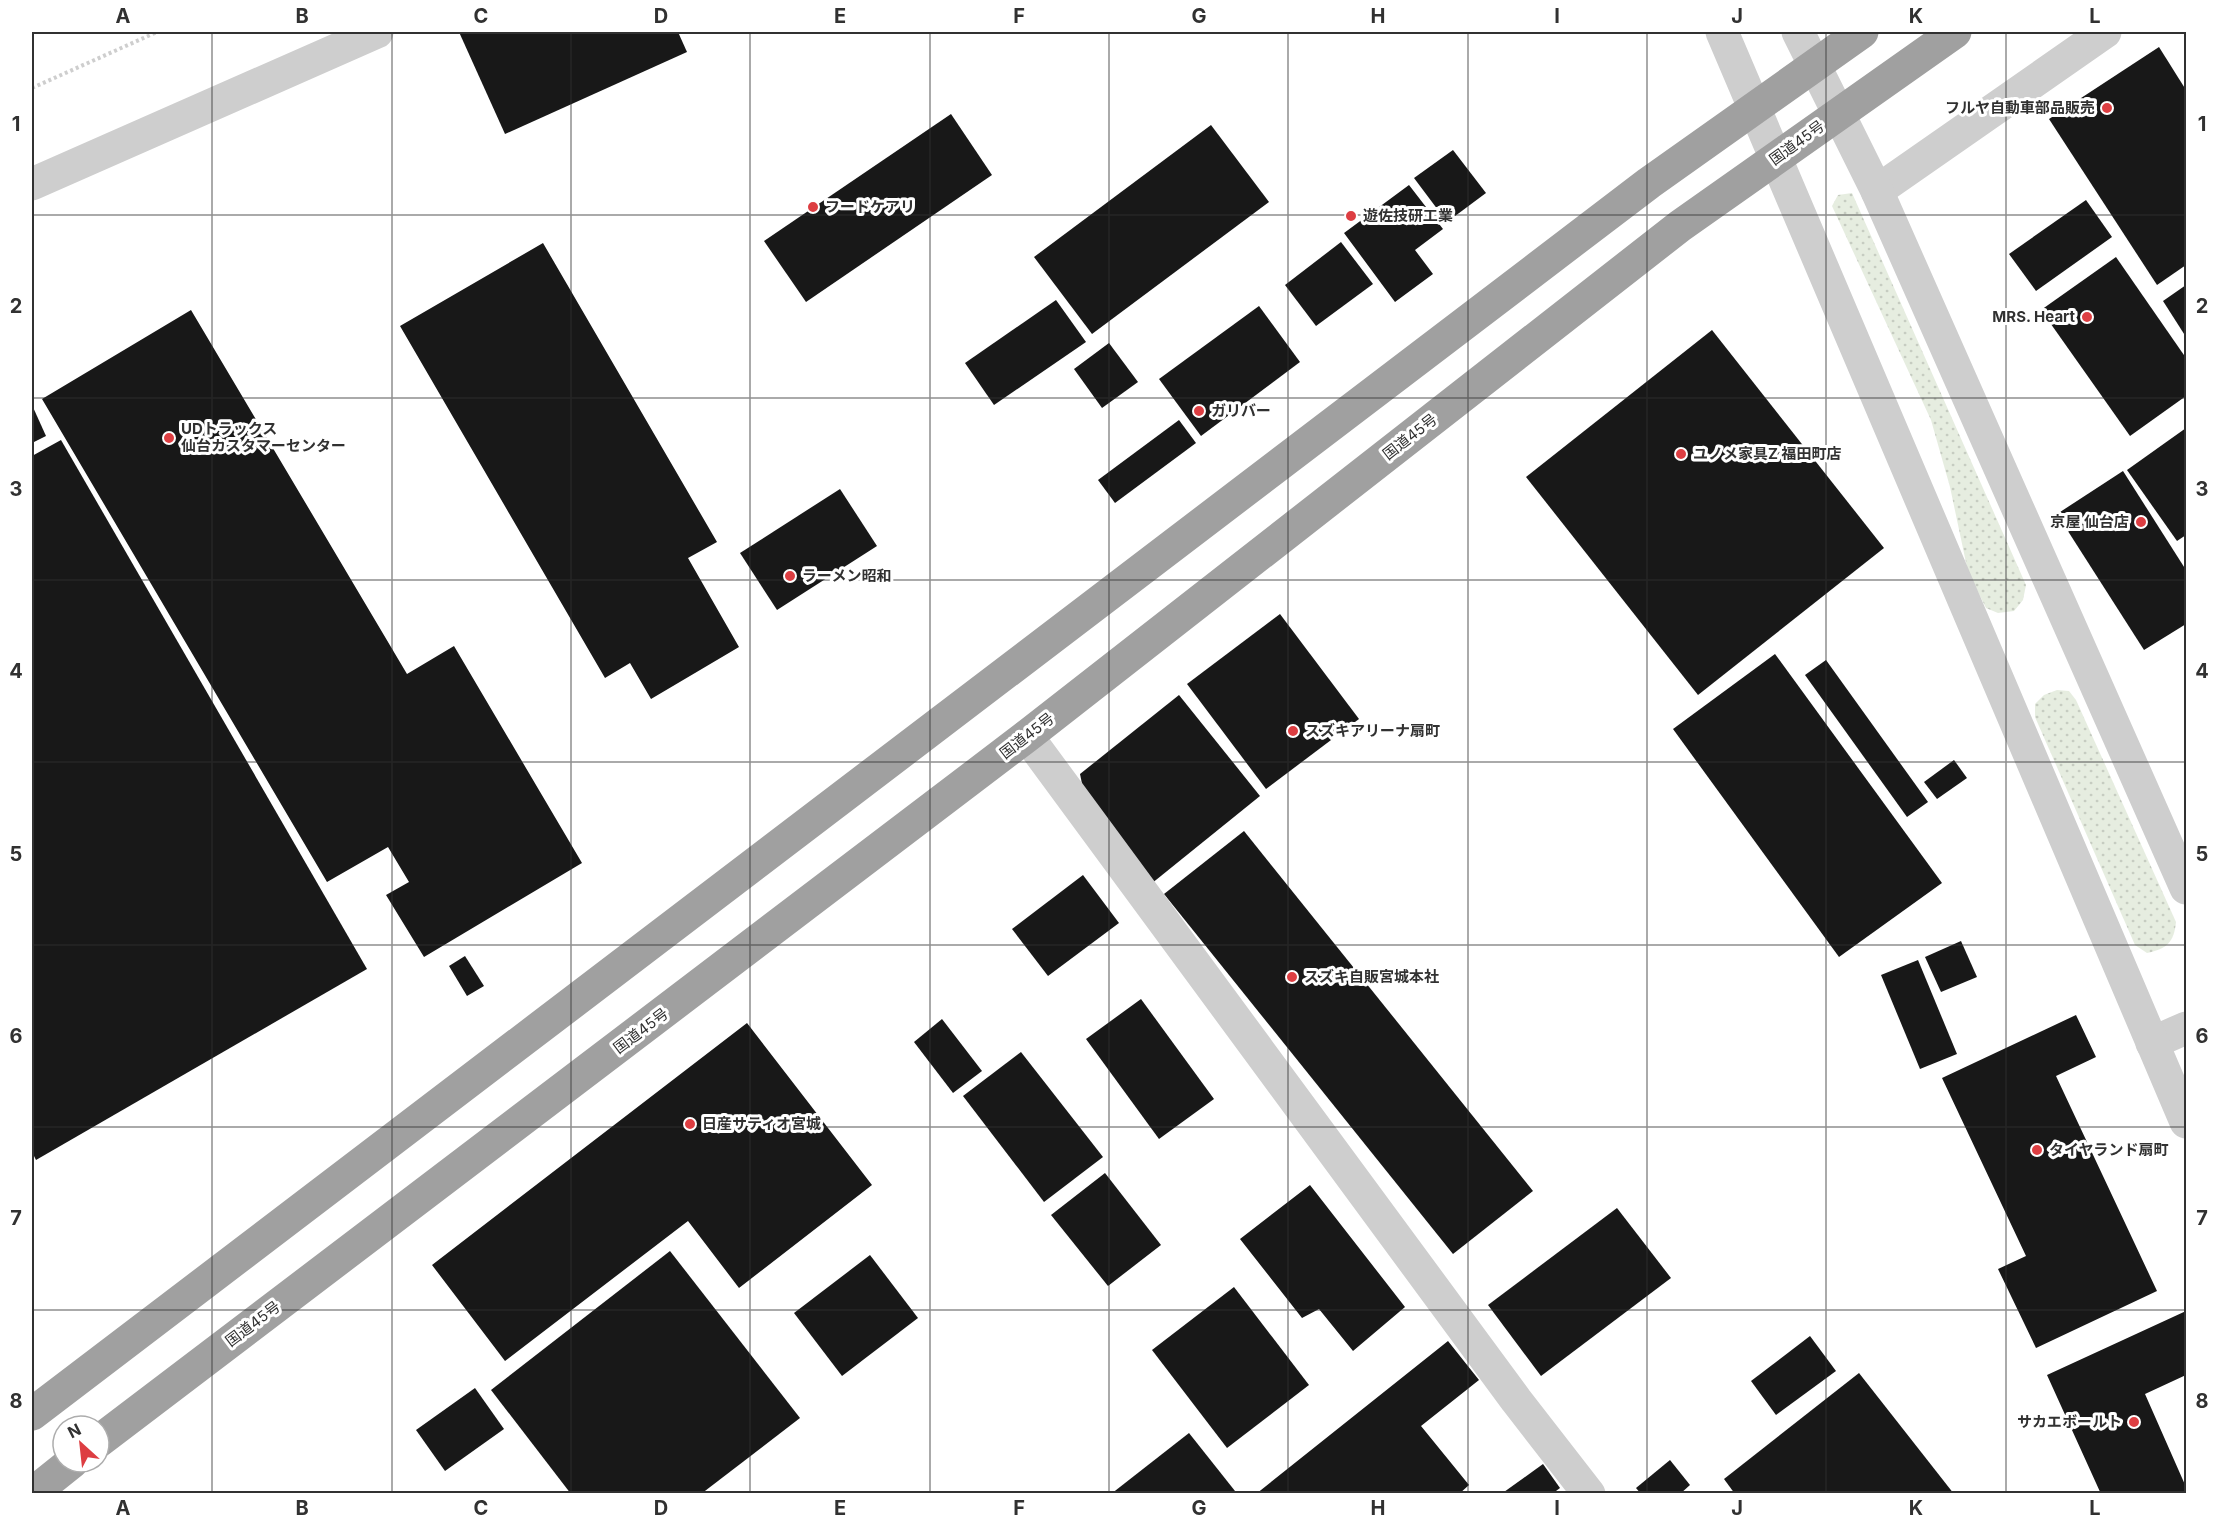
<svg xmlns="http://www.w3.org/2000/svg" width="2218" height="1525" font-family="Inter,'Noto Sans JP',sans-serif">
	<defs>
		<pattern id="grass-dots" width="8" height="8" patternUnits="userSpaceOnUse" patternTransform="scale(1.5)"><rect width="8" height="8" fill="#e6ede0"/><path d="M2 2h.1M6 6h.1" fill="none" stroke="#c6ccc1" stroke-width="1.8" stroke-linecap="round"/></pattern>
	</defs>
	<rect width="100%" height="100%" fill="#fff"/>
	<g fill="url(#grass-dots)">
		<path d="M1852 193 2026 585 2023 600 2014 611 1998 613 1986 608 1968 572 1950 487 1931 420 1832 206 1838 195Z"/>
		<path d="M2057 690 2069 691 2076 700 2176 922C2174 942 2167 949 2147 953L2135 945 2035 717V704L2044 695Z"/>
	</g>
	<g fill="#181818">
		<path d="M459 32H678L687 52 505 134Z"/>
		<path d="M2159 47 2186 90V265L2157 285 2049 119Z"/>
		<path d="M951 114 992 175 806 302 764 241Z"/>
		<path d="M1211 125 1269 202 1092 334 1034 257Z"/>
		<path d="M1453 150 1486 193 1447 222 1414 178Z"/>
		<path d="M1409 185 1443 229 1415 250 1433 274 1395 302 1344 233Z"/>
		<path d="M2086 200 2112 237 2036 291 2009 254Z"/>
		<path d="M1341 242 1373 284 1316 326 1285 285Z"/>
		<path d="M543 243 717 542 688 558 739 647 651 699 630 663 605 678 400 326Z"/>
		<path d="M2116 257 2186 358V396L2130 436 2041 310Z"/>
		<path d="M2186 285V337L2163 301Z"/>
		<path d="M1056 300 1086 342 994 405 965 363Z"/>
		<path d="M1259 306 1300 362 1201 436 1159 379Z"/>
		<path d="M191 310 407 674 454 646 582 863 424 957 386 895 409 882 388 847 327 882 42 399Z"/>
		<path d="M1712 330 1884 548 1698 695 1526 477Z"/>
		<path d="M1109 343 1138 382 1102 408 1074 369Z"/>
		<path d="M32 405 46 436 32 443Z"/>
		<path d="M1179 420 1196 443 1115 503 1098 480Z"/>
		<path d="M2186 428V535L2177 541 2127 470Z"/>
		<path d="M61 440 367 969 36 1160 32 1152V456Z"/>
		<path d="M2123 471 2186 570V624L2144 650 2057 514Z"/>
		<path d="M840 489 877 546 777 610 740 553Z"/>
		<path d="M1280 614 1359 719 1266 789 1187 684Z"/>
		<path d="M1775 654 1942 883 1839 957 1673 729Z"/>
		<path d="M1826 660 1928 802 1907 817 1805 675Z"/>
		<path d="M1179 695 1260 796 1151 884 1086 803 1080 774Z"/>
		<path d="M1954 760 1967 778 1937 799 1924 782Z"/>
		<path d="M1244 831 1533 1191 1453 1254 1164 894Z"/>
		<path d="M1083 875 1119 923 1048 976 1012 929Z"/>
		<path d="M1961 941 1977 977 1941 992 1925 957Z"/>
		<path d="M465 956 484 986 467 996 449 966Z"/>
		<path d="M1918 960 1957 1054 1920 1069 1881 975Z"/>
		<path d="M1141 999 1214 1099 1159 1139 1086 1039Z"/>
		<path d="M2076 1015 2096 1057 2056 1076 2157 1291 2036 1348 1998 1269 2026 1256 1942 1078Z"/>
		<path d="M942 1019 982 1071 953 1093 914 1042Z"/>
		<path d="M747 1023 872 1185 739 1288 688 1221 505 1361 432 1265Z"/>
		<path d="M1021 1052 1103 1157 1044 1202 963 1096Z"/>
		<path d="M1105 1173 1161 1245 1108 1286 1051 1215Z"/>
		<path d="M1310 1185 1405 1307 1353 1351 1319 1309 1302 1318 1240 1239Z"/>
		<path d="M1617 1208 1671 1278 1541 1376 1488 1305Z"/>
		<path d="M670 1251 800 1418 701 1494H571L491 1390Z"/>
		<path d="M870 1255 918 1318 842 1376 794 1313Z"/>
		<path d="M1234 1287 1309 1385 1227 1448 1152 1350Z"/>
		<path d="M2186 1311V1375L2145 1394 2186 1487V1494H2101L2047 1375Z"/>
		<path d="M1810 1336 1836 1371 1776 1415 1751 1381Z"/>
		<path d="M1448 1341 1479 1380 1421 1426 1469 1485 1459 1494H1256Z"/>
		<path d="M1859 1373 1954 1494H1735L1724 1479Z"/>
		<path d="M475 1388 504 1429 445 1471 416 1430Z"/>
		<path d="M1189 1433 1235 1491 1232 1494H1111Z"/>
		<path d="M1670 1460 1690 1485 1680 1494H1641L1636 1488Z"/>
		<path d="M1543 1464 1560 1488 1552 1494H1506L1504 1492Z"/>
	</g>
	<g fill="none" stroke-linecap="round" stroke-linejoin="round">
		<path stroke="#cecece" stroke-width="4" stroke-dasharray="3 3" stroke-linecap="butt" d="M32 88 157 32"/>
		<g stroke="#cecece" stroke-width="33">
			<path d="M32 184 377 32"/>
			<path d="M1877 191 2105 32"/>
			<path d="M1027 736 1516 1400 1589 1494"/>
			<path d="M2152 1043 2186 1028"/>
		</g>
		<g stroke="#cecece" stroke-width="33">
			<path d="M1722 32 2186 1122"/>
			<path d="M1798 32 1877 191 2186 888"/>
		</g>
		<g stroke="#a0a0a0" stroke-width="33">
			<path d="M32 1414 1649 183 1862 32"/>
			<path d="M99 1441 1027 736 1680 226 1955 32"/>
			<path d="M32 1494 72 1462"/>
		</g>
	</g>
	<path fill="none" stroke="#313131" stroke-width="1.5" stroke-opacity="0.55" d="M212 32V1494M392 32V1494M571 32V1494M750 32V1494M930 32V1494M1109 32V1494M1288 32V1494M1468 32V1494M1647 32V1494M1826 32V1494M2006 32V1494M32 215H2186M32 398H2186M32 580H2186M32 762H2186M32 945H2186M32 1127H2186M32 1310H2186"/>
	<g fill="#dd3e42" stroke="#fff" stroke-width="2">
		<circle cx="2107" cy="108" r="6"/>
		<circle cx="813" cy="207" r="6"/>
		<circle cx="1351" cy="216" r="6"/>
		<circle cx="2087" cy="317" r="6"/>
		<circle cx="1199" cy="411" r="6"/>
		<circle cx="169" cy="438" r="6"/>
		<circle cx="1681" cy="454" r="6"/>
		<circle cx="2141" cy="522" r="6"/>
		<circle cx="790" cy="576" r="6"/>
		<circle cx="1293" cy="731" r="6"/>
		<circle cx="1292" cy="977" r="6"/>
		<circle cx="690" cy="1124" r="6"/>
		<circle cx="2037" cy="1150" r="6"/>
		<circle cx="2134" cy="1422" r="6"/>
	</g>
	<g text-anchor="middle" stroke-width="6" stroke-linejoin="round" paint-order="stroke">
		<g font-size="15" font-weight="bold" fill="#313131" stroke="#fff" text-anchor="start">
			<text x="2095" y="113" text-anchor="end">フルヤ自動車部品販売</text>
			<text x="825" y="212">フードケアリ</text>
			<text x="1363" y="221">遊佐技研工業</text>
			<text x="2075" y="322" text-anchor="end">MRS. Heart</text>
			<text x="1211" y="416">ガリバー</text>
			<text x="181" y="434">UDトラックス<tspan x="181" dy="17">仙台カスタマーセンター</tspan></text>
			<text x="1693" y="459">ユノメ家具Z 福田町店</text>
			<text x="2129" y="527" text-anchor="end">京屋 仙台店</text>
			<text x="802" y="581">ラーメン昭和</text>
			<text x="1305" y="736">スズキアリーナ扇町</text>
			<text x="1304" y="982">スズキ自販宮城本社</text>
			<text x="702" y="1129">日産サティオ宮城</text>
			<text x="2049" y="1155">タイヤランド扇町</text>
			<text x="2122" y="1427" text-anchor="end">サカエボールト</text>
		</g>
		<g font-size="15" fill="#313131" stroke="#fff">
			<text transform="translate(1797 143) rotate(-36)" y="5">国道45号</text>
			<text transform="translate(1410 437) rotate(-38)" y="5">国道45号</text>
			<text transform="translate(1027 736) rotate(-38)" y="5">国道45号</text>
			<text transform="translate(641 1031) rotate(-37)" y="5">国道45号</text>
			<text transform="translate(253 1324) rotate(-37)" y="5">国道45号</text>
		</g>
	</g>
	<rect width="2218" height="1525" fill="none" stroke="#ffffff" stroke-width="66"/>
	<g transform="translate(81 1444) rotate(333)"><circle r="28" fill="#ffffff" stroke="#adadad" stroke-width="1.5"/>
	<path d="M0-4.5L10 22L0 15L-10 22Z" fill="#dd3e42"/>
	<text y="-9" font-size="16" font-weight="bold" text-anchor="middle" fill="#313131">N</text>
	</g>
	<rect x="33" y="33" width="2152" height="1459" fill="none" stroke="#313131" stroke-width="2"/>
	<g font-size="20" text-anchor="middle" font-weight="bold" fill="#313131">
		<text x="123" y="23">A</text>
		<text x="302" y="23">B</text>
		<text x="481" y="23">C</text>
		<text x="661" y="23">D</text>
		<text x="840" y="23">E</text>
		<text x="1019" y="23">F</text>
		<text x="1199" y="23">G</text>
		<text x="1378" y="23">H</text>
		<text x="1557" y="23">I</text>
		<text x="1737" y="23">J</text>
		<text x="1916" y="23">K</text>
		<text x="2095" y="23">L</text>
		<text x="16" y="131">1</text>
		<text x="2202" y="131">1</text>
		<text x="16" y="313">2</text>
		<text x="2202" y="313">2</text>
		<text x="16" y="496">3</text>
		<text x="2202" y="496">3</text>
		<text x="16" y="678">4</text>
		<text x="2202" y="678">4</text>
		<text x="16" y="861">5</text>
		<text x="2202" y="861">5</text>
		<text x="16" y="1043">6</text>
		<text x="2202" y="1043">6</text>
		<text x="16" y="1225">7</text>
		<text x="2202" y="1225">7</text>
		<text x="16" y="1408">8</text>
		<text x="2202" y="1408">8</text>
		<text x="123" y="1515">A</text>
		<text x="302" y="1515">B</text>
		<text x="481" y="1515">C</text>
		<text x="661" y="1515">D</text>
		<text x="840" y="1515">E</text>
		<text x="1019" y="1515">F</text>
		<text x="1199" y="1515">G</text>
		<text x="1378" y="1515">H</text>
		<text x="1557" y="1515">I</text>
		<text x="1737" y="1515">J</text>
		<text x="1916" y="1515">K</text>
		<text x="2095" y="1515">L</text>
	</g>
</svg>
